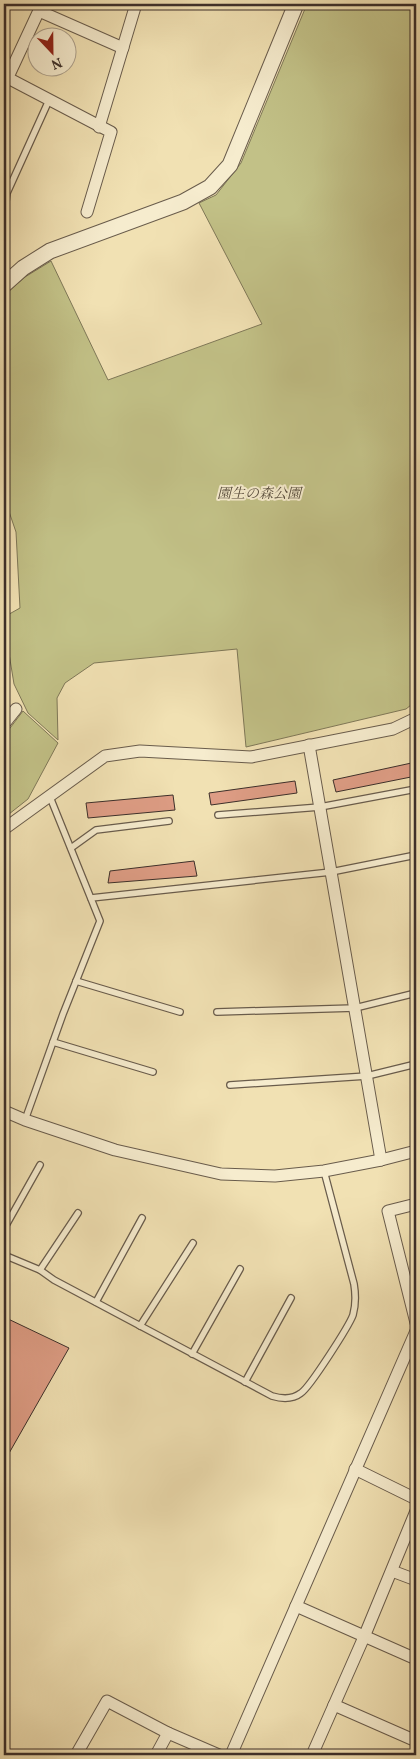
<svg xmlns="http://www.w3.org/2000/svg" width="420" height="1759" font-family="Vollkorn,'Noto Serif JP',serif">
	<rect width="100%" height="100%" fill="#f1e1b3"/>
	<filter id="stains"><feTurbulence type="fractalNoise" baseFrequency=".004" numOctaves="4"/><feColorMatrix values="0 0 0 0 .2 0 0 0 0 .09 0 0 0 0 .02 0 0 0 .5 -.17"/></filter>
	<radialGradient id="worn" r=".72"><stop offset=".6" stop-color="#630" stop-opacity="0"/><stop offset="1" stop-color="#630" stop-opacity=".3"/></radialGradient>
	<g fill="#c2c187" stroke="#7f7858">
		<path d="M307 4H416V701L406 709 246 747 237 649 94 663 65 683 57 698 58 740 28 713 14 684 4 623V617L20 608 16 532 4 497V295L25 277 51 261 108 380 262 324 199 203 216 195 241 163Z"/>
		<path d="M23 711 58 743 28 799 4 818V736Z"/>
	</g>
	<g fill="#de9d85" stroke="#3c2f2a">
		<path d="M416 762V776L336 792 333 780Z"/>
		<path d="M295 781 297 793 211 805 209 793Z"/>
		<path d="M173 795 175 810 88 818 86 803Z"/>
		<path d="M194 861 197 876 108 883 110 871Z"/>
		<path d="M4 1317 69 1348 4 1462Z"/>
	</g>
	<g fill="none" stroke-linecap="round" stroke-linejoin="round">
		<defs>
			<g id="service">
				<path d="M4 218 7 193 50 98"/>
				<path d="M218 815 320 807 416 789"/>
				<path d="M71 848 96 830 169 821"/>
				<path d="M91 898 331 872 416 855"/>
				<path d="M76 981 180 1012"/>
				<path d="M217 1012 355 1008 416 993"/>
				<path d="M53 1042 153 1072"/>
				<path d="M230 1085 367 1076 416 1064"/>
				<path d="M25 1120 63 1014 100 921 50 797"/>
				<path d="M4 1229 40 1165"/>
				<path d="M4 1255 40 1270 54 1280 272 1396C282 1399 292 1400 301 1393 310 1387 349 1326 353 1315 356 1304 356 1296 354 1284L324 1171"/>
				<path d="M40 1270 78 1213"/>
				<path d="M96 1302 142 1218"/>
				<path d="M140 1326 193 1243"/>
				<path d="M192 1354 240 1269"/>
				<path d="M245 1382 291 1298"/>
			</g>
			<g id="minor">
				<path d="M39 11 123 48"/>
				<path d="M4 76 111 132 87 212"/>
				<path d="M8 77 42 4"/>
				<path d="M99 127 136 4"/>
				<path d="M4 724 16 709"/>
				<path d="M309 745 381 1160"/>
				<path d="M4 829 105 756 140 751 251 757 393 729 416 718"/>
				<path d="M4 1111 25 1120 115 1150 221 1174 275 1176 324 1171 381 1160 416 1151"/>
				<path d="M416 1204 388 1211 416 1323"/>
				<path d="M355 1469 416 1499"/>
				<path d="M392 1571 416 1580"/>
				<path d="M296 1606 416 1659"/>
				<path d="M334 1705 416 1741"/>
				<path d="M76 1755 107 1701 168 1733 219 1755"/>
				<path d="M156 1755 168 1733"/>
				<path d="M231 1755 416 1331"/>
				<path d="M312 1755 364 1637 416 1511"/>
			</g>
			<path id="tertiary" d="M4 285 23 268 50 251 183 202 210 187 230 165 296 4"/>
		</defs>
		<use href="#service" stroke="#695c4c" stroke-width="8"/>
		<use href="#minor" stroke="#695c4c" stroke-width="13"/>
		<use href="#tertiary" stroke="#695c4c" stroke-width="17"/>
		<use href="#service" stroke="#f6ecce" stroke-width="5.5"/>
		<use href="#minor" stroke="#f6ecce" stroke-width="11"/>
		<use href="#tertiary" stroke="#f6ecce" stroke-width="15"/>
	</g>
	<g text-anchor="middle" stroke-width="4" stroke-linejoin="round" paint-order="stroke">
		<g font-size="14" font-style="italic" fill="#574c3d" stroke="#f6ecce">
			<text x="259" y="498">園生の森公園</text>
		</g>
	</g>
	<rect width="420" height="1759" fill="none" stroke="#f1e1b3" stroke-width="20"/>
	<rect x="5" y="5" width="410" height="1749" fill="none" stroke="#3c2f2a" stroke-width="2.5"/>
	<rect x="10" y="10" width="400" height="1739" fill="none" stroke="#3c2f2a"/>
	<g transform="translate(52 52) rotate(158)"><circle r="24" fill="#f6ecce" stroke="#aca08c"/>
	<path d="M0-4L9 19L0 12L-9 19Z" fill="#8f2418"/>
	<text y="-8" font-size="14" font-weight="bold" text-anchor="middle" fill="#3c2f2a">N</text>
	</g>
	<rect width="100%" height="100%" filter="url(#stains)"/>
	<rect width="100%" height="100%" fill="url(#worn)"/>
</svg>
